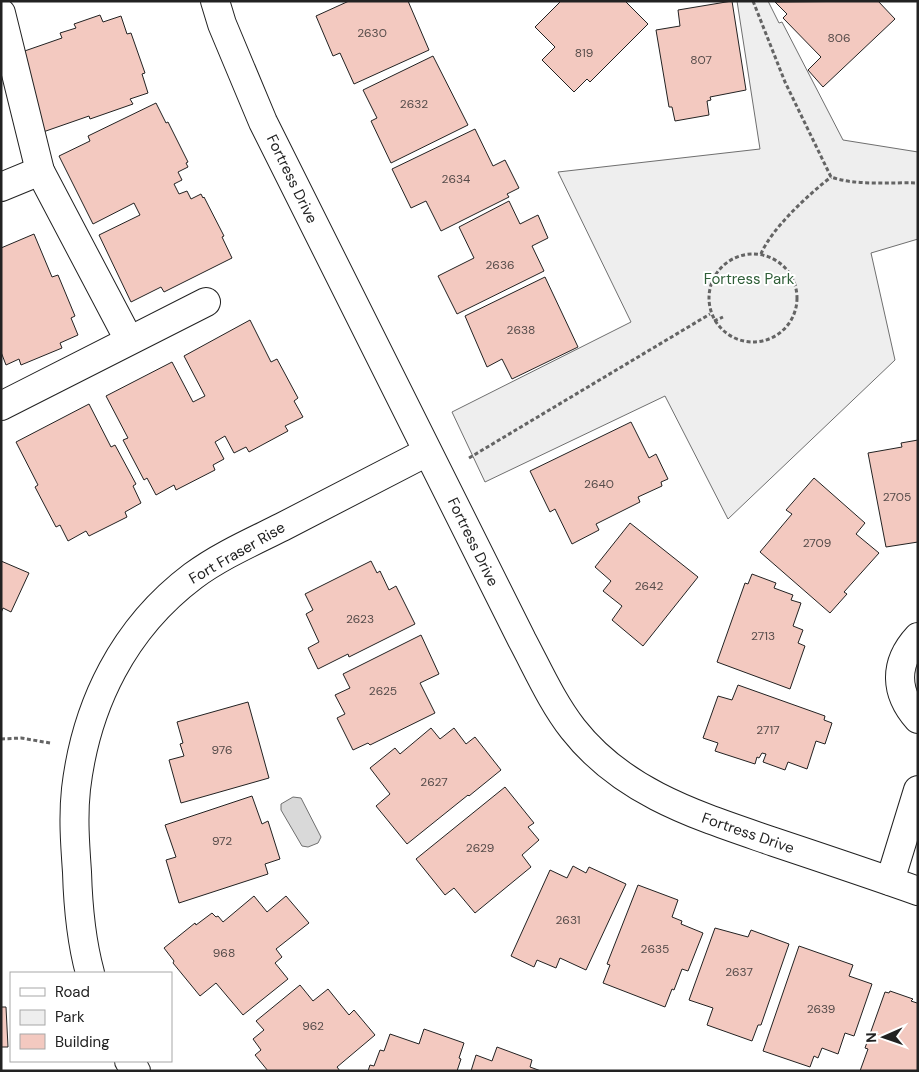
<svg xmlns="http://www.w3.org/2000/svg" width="919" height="1072" font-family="'DM Sans',sans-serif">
	<rect width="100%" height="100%" fill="#fff"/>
	<path fill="#eee" stroke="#6f6f6f" d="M737 1H768L779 23 782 22 843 140 918 152V239L871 253 895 360 728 519 665 396 485 482 452 412 631 322 558 172 760 149Z"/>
	<path fill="#d9d9d9" stroke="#6f6f6f" d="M293 797 301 798 321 837 318 843 308 847 302 846 281 810V804Z"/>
	<g fill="#f3c9c0" stroke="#222">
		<path d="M349 1H408L429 50 354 84 340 53 333 56 316 16Z"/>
		<path d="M561 1H625L648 24 590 82 587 79 574 92 542 60 555 47 535 27Z"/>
		<path d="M732 1 746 90 710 97 711 100 707 101 709 115 675 121 672 107H669L656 30 680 26 678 10Z"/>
		<path d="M878 1 895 19 823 87 808 70 821 57 783 18 787 14 775 2Z"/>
		<path d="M100 15 103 22 121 16 127 34 131 33 145 73 142 74 148 93 130 99 133 104 90 119 89 116 43 132 16 54 62 38 60 33 76 28 74 24Z"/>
		<path d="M433 56 468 125 391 163 371 121 377 118 363 90Z"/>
		<path d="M156 103 166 123 168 122 188 162 186 163 188 167 178 172 182 180 174 184 179 194 187 191 191 199 201 194 203 198 204 197 224 236 222 237 232 258 164 292 161 287 131 302 99 235 140 215 134 203 93 224 59 156 90 141 88 136Z"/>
		<path d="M475 129 493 166 505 160 519 188 507 194 509 197 441 231 426 201 411 208 392 169Z"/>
		<path d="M509 201 520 224 538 215 548 238 532 246 544 271 457 314 438 276 474 258 459 227Z"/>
		<path d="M34 234 52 277 58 275 75 316 71 318 78 335 60 343 62 348 21 365 19 359 6 365 1 352V248Z"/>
		<path d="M545 277 578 347 512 379 502 359 487 367 465 316Z"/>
		<path d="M250 320 271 362 277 359 298 398 294 401 303 417 285 426 288 431 249 452 246 447 234 453 225 436 215 442 224 459 213 465 215 470 176 490 174 485 156 495 147 478 144 480 123 440 128 438 106 396 172 362 193 402 205 396 184 356Z"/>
		<path d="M89 404 111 447 115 445 136 484 133 486 141 503 125 512 127 517 89 536 86 531 68 541 60 525 56 527 35 487 38 485 16 442Z"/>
		<path d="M631 422 649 458 656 454 668 479 661 482 662 486 638 497 640 502 596 524 599 530 572 544 555 509 550 512 530 471Z"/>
		<path d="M918 440V542L886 547 868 453 902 447 901 443Z"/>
		<path d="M814 478 865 523 856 534 879 553 844 592 847 594 830 613 760 552 792 514 786 510Z"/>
		<path d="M630 523 698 577 643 646 612 620 622 606 603 591 611 581 595 567Z"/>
		<path d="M1 561 29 573 11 612 3 608 1 613Z"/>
		<path d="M371 561 377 573 380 571 389 590 396 586 415 624 349 657 348 654 318 669 308 648 319 642 306 614 313 610 305 594Z"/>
		<path d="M752 574 776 583 774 588 793 595 791 600 801 603 793 626 803 630 798 643 805 646 790 689 717 662 745 583 748 584Z"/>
		<path d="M421 635 439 674 420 683 435 713 370 745 368 743 353 750 337 718 345 714 335 695 350 688 343 674Z"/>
		<path d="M738 685 825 716 824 720 832 723 825 744 816 741 807 769 788 762 785 770 763 762 766 754 762 753 759 758 757 757 755 764 715 751 718 743 703 738 718 696 732 700Z"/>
		<path d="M248 702 269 778 181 803 169 760 184 756 180 744 183 743 177 722Z"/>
		<path d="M431 728 440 739 454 728 466 744 475 737 501 770 469 796 468 795 407 844 376 806 390 794 370 768 395 748 400 754Z"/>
		<path d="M505 787 534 823 528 827 539 840 522 855 531 867 475 913 454 888 445 895 416 859Z"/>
		<path d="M252 796 262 824 268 821 280 859 265 864 268 874 179 903 166 860 176 857 165 825Z"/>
		<path d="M573 866 586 873 589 867 626 884 586 970 560 958 556 968 537 960 534 967 511 956 550 870 567 878Z"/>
		<path d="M638 885 678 900 672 917 682 921 681 924 703 933 688 971 682 969 674 990 672 989 665 1007 603 983 610 965 607 964Z"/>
		<path d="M254 896 267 912 286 896 309 923 276 949 282 957 275 963 288 979 243 1015 216 983 200 996 173 963 174 961 164 948 195 923 196 925 212 913 216 917 218 916 223 922Z"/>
		<path d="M715 928 748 937 751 930 789 944 761 1025H758L752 1041 707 1025 713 1008 689 1000Z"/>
		<path d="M799 946 853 965 849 976 872 984 854 1036 845 1033 838 1054 822 1048 818 1058 814 1056 810 1067 763 1051Z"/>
		<path d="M300 985 313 1001 328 989 349 1015 354 1010 375 1035 337 1067 340 1071H268L255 1055 261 1050 253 1039 264 1030 256 1021Z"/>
		<path d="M890 991 913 999 911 1001 917 1003 918 1002V1071H860L868 1049 865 1048 885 992 889 993Z"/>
		<path d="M1 1007H6L8 1047H1Z"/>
		<path d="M424 1029 464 1043 459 1058 461 1059 457 1071H368L370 1065 374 1066 380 1050 384 1051 390 1034 419 1044Z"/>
		<path d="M497 1047 532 1060 530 1067 541 1071H471L476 1055 492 1061Z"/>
	</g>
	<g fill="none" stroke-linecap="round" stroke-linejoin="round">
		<defs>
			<g id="minor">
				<path d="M215 1 222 24 263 122 522 640C538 670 552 702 573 729 624 794 699 816 774 842 822 858 870 874 918 891"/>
				<path d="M1 13 40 171 129 340"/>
				<path d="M1 187 40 171"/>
				<path d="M1 406 206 302"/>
				<path d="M918 637C893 664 895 693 918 719"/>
				<path d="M890 881 918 790"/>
				<path d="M90 973C81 940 78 906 77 872 75 844 73 817 76 789 86 704 124 628 193 576 220 556 252 542 282 527 331 502 379 477 427 452"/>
				<path d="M129 1061 136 1071"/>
			</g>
		</defs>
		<use href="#minor" stroke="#222" stroke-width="30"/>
		<g stroke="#646464" stroke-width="3" stroke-dasharray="4 2.5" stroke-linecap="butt">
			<path d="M753 1 785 82 831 177C856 186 891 182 918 183"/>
			<circle cx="753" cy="298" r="44"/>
			<path d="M761 254C771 229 809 194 831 177"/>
			<path d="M714 321 723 317"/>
			<path d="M469 458 710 314"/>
			<path d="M1 739 21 738 50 743"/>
		</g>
		<use href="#minor" stroke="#fff" stroke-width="28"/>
	</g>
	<g text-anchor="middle" stroke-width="4" stroke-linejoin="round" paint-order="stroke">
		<g font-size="12" fill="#564c4a">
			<text x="372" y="37">2630</text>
			<text x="839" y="42">806</text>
			<text x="584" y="57">819</text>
			<text x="701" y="64">807</text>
			<text x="414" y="108">2632</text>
			<text x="456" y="183">2634</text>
			<text x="500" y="269">2636</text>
			<text x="521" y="334">2638</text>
			<text x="599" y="488">2640</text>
			<text x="897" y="501">2705</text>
			<text x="817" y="547">2709</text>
			<text x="649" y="590">2642</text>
			<text x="360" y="623">2623</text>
			<text x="763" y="640">2713</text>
			<text x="383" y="695">2625</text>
			<text x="768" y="734">2717</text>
			<text x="222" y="754">976</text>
			<text x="434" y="786">2627</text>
			<text x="222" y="845">972</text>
			<text x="480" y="852">2629</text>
			<text x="568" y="924">2631</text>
			<text x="655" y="953">2635</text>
			<text x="224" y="957">968</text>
			<text x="739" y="976">2637</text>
			<text x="821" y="1013">2639</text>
			<text x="313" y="1030">962</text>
		</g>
		<g font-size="15" fill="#222" stroke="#fff">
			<text transform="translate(292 179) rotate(64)" y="5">Fortress Drive</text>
			<text transform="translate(473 542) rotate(64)" y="5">Fortress Drive</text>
			<text transform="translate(237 553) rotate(-30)" y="5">Fort Fraser Rise</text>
			<text transform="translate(748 833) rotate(19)" y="5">Fortress Drive</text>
		</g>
		<g font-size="15" fill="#2f5e38" stroke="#fff">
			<text x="749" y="284">Fortress Park</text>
		</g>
	</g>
	<rect width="919" height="1072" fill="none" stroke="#222222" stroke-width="5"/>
	<rect x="10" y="972" width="162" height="90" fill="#ffffff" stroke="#a7a7a7"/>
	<rect x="20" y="988" width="25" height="8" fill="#ffffff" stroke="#a7a7a7"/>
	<text x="55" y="997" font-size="15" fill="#222222">Road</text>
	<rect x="20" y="1010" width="25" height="15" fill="#eeeeee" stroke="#a7a7a7"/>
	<text x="55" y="1022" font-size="15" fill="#222222">Park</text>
	<rect x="20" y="1034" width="25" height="15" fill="#f3c9c0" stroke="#a7a7a7"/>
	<text x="55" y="1047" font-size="15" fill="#222222">Building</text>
	<g transform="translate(884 1037) rotate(268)" stroke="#ffffff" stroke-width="4" paint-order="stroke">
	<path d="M0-4L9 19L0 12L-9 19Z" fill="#222222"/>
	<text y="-8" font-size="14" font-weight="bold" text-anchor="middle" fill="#222222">N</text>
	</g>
</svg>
